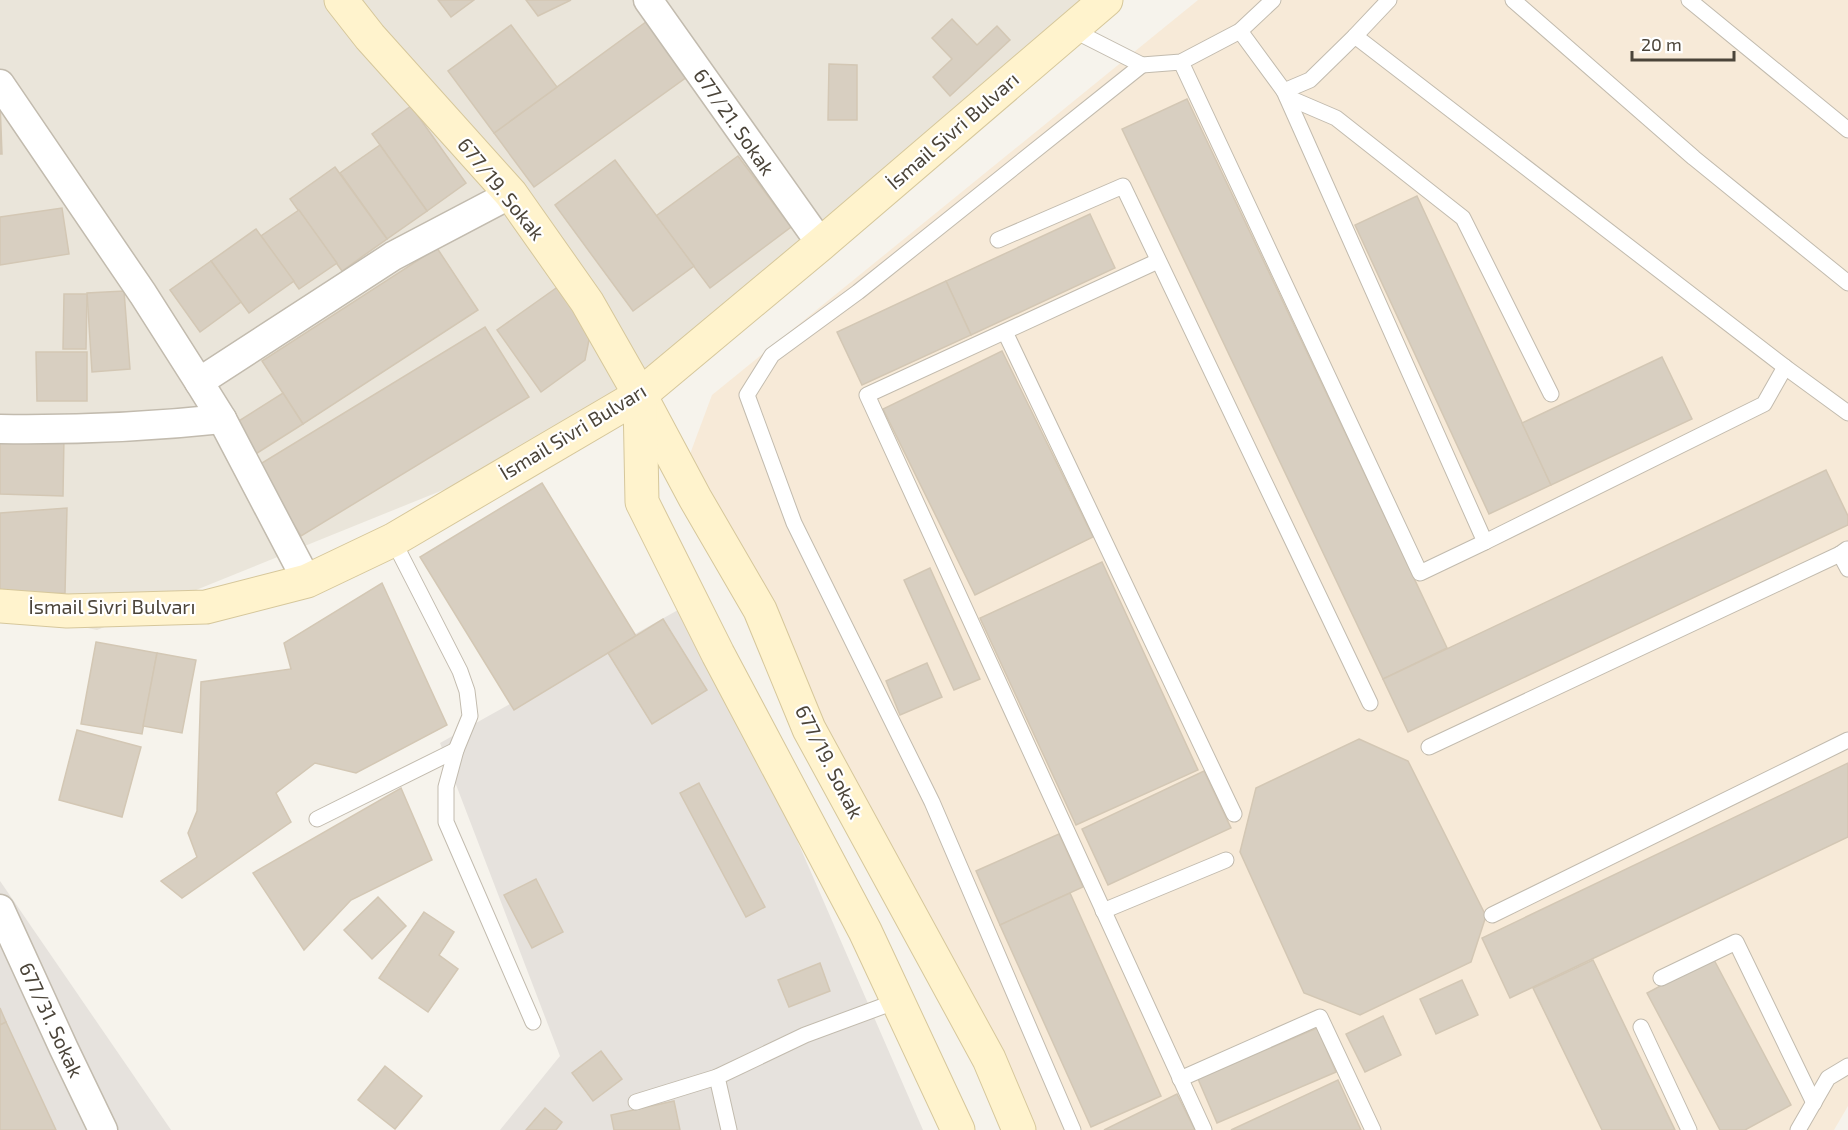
<svg xmlns="http://www.w3.org/2000/svg" width="1848" height="1130" font-family="'Exo 2',sans-serif">
	<rect width="100%" height="100%" fill="#f6f3ec"/>
	<path fill="#eae5da" d="M0 0H1099L579 435 97 630 0 609Z"/>
	<path fill="#f7ead8" d="M1198 0H1848V1106L1834 1130H1029L690 454 712 395Z"/>
	<g fill="#e6e2dd">
		<path d="M678 610 777 794 923 1130H500L560 1056 440 743Z"/>
		<path d="M0 881 171 1130H0Z"/>
	</g>
	<g fill="#d8cfc1" stroke="#d3c7b4" stroke-width="1.5">
		<path d="M438 0H474L451 17Z"/>
		<path d="M526 0H571L538 16Z"/>
		<path d="M650 19 691 74 534 187 494 133Z"/>
		<path d="M952 19 977 45 997 26 1010 40 950 96 933 77 952 59 932 38Z"/>
		<path d="M511 25 557 87 494 133 448 71Z"/>
		<path d="M829 64 857 65V120H828Z"/>
		<path d="M1187 99 1447 648 1383 679 1122 129Z"/>
		<path d="M0 102 2 154H0Z"/>
		<path d="M411 106 466 183 427 211 372 134Z"/>
		<path d="M380 145 427 211 387 239 340 173Z"/>
		<path d="M738 156 791 227 710 288 656 216Z"/>
		<path d="M615 160 694 266 633 311 555 205Z"/>
		<path d="M335 167 387 239 342 271 290 199Z"/>
		<path d="M1417 196 1551 485 1489 514 1355 225Z"/>
		<path d="M62 208 69 254 0 265V217Z"/>
		<path d="M299 210 337 263 299 289 261 236Z"/>
		<path d="M1090 214 1115 268 971 335 946 281Z"/>
		<path d="M256 229 294 281 249 313 211 261Z"/>
		<path d="M437 248 478 310 303 424 262 361Z"/>
		<path d="M211 261 241 302 200 332 170 290Z"/>
		<path d="M946 281 971 335 862 385 837 332Z"/>
		<path d="M559 286 591 330 585 360 541 392 497 330Z"/>
		<path d="M124 291 130 369 92 372 87 293Z"/>
		<path d="M64 294H87L86 349H63Z"/>
		<path d="M485 327 529 397 301 536 257 466Z"/>
		<path d="M1002 351 1093 537 975 595 883 409Z"/>
		<path d="M36 352H87V401H37Z"/>
		<path d="M1662 357 1692 419 1551 485 1522 423Z"/>
		<path d="M283 393 303 424 254 455 234 424Z"/>
		<path d="M64 436 63 496 0 494V440Z"/>
		<path d="M1826 470 1848 516V525L1408 732 1383 679Z"/>
		<path d="M542 483 636 636 514 710 420 557Z"/>
		<path d="M67 508 65 593 0 595V513Z"/>
		<path d="M1102 562 1198 770 1076 825 980 618Z"/>
		<path d="M930 568 980 679 954 690 904 580Z"/>
		<path d="M382 583 447 725 356 773 315 763 276 793 291 822 182 898 161 881 197 857 188 833 197 811 201 682 291 669 284 643Z"/>
		<path d="M663 619 707 690 652 724 608 653Z"/>
		<path d="M96 642 157 653 142 734 81 724Z"/>
		<path d="M157 653 196 660 182 733 143 726Z"/>
		<path d="M927 663 942 697 900 715 886 681Z"/>
		<path d="M77 730 141 747 122 817 59 800Z"/>
		<path d="M1359 739 1408 761 1486 916 1471 962 1360 1015 1304 993 1240 852 1256 788Z"/>
		<path d="M1848 763V837L1510 998 1482 938Z"/>
		<path d="M1204 771 1231 828 1108 885 1082 829Z"/>
		<path d="M699 783 765 907 746 917 680 793Z"/>
		<path d="M401 788 432 860 351 900 304 950 253 873Z"/>
		<path d="M1059 834 1083 887 1000 925 976 871Z"/>
		<path d="M536 879 563 932 532 948 504 895Z"/>
		<path d="M1070 893 1161 1096 1091 1127 1000 925Z"/>
		<path d="M378 897 406 926 372 959 344 930Z"/>
		<path d="M424 912 454 932 439 955 458 969 428 1012 379 978Z"/>
		<path d="M1713 958 1791 1105 1745 1130H1720L1647 993Z"/>
		<path d="M1593 960 1675 1130H1602L1533 988Z"/>
		<path d="M820 963 830 991 789 1007 778 980Z"/>
		<path d="M1462 980 1478 1015 1436 1034 1420 999Z"/>
		<path d="M0 1008 6 1022 0 1025Z"/>
		<path d="M1383 1016 1401 1055 1365 1072 1346 1034Z"/>
		<path d="M6 1022 56 1130H0V1025Z"/>
		<path d="M1317 1028 1336 1072 1217 1123 1198 1079Z"/>
		<path d="M601 1051 622 1079 593 1101 572 1073Z"/>
		<path d="M385 1066 422 1096 395 1129 358 1100Z"/>
		<path d="M1338 1080 1361 1130H1231Z"/>
		<path d="M1177 1094 1195 1130H1104Z"/>
		<path d="M674 1101 680 1130H614L611 1115Z"/>
		<path d="M545 1108 562 1122 556 1130H526Z"/>
	</g>
	<g fill="none" stroke-linecap="round" stroke-linejoin="round">
		<defs>
			<g id="lane">
				<path d="M1513 0 1694 158 1848 283"/>
				<path d="M1689 0 1848 130"/>
				<path d="M1071 29 1142 65 1181 62 1240 31 1273 0"/>
				<path d="M1240 31 1284 91 1310 80 1355 36 1785 367 1848 413"/>
				<path d="M1355 36 1389 0"/>
				<path d="M1181 62 1420 573 1485 542"/>
				<path d="M1284 91 1485 542 1764 404 1785 367"/>
				<path d="M1287 97 1336 118 1463 218 1551 394"/>
				<path d="M998 240 1123 186 1370 703"/>
				<path d="M1158 261 867 395 1204 1130"/>
				<path d="M1005 332 1234 814"/>
				<path d="M393 540 460 671 467 691 470 716 456 750 446 787V822L533 1022"/>
				<path d="M1847 549 1840 554 1848 569"/>
				<path d="M1429 747 1840 554"/>
				<path d="M317 819 456 750"/>
				<path d="M1103 911 1226 860"/>
				<path d="M1492 915 1848 740"/>
				<path d="M1661 978 1736 942 1814 1103"/>
				<path d="M1641 1027 1689 1130"/>
				<path d="M1180 1079 1320 1017 1373 1130"/>
				<path d="M636 1102 717 1077"/>
				<path d="M729 1130 717 1077 805 1035 897 1001"/>
				<path d="M1073 1130 932 802 794 523 747 395 772 355 858 292 1142 65"/>
				<path d="M1798 1130 1828 1078 1848 1066"/>
			</g>
			<g id="street">
				<path d="M648 0 821 244"/>
				<path d="M0 84 143 294 199 382 222 419 307 581"/>
				<path d="M199 382 393 256 511 194"/>
				<path d="M0 429C75 430 148 427 222 419"/>
				<path d="M0 909 64 1049 103 1130"/>
			</g>
			<g id="secondary">
				<path d="M341 0 370 37 511 194 587 302 640 395 695 498 760 610 809 729 989 1059 1019 1130"/>
				<path d="M640 399 642 502 718 654 865 931 958 1130"/>
				<path d="M0 606 67 611 206 607 307 581 393 540 640 395 821 244 1106 0"/>
			</g>
		</defs>
		<use href="#lane" stroke="#c2bbae" stroke-width="17"/>
		<use href="#street" stroke="#c2bbae" stroke-width="31"/>
		<use href="#secondary" stroke="#d6c79b" stroke-width="35"/>
		<use href="#lane" stroke="#fff" stroke-width="15"/>
		<use href="#street" stroke="#fff" stroke-width="28"/>
		<use href="#secondary" stroke="#fff3cd" stroke-width="33"/>
	</g>
	<g text-anchor="middle" stroke-width="4.5" stroke-linejoin="round" paint-order="stroke">
		<g font-size="20" fill="#4b4439" stroke="#fff">
			<text transform="translate(734 122) rotate(55)" y="7">677/21. Sokak</text>
			<text transform="translate(953 131) rotate(-41)" y="7">İsmail Sivri Bulvarı</text>
			<text transform="translate(501 189) rotate(51)" y="7">677/19. Sokak</text>
			<text transform="translate(573 432) rotate(-31)" y="7">İsmail Sivri Bulvarı</text>
			<text x="112" y="614">İsmail Sivri Bulvarı</text>
			<text transform="translate(829 762) rotate(63)" y="7">677/19. Sokak</text>
			<text transform="translate(51 1020) rotate(65)" y="7">677/31. Sokak</text>
		</g>
	</g>
	<path d="M1632 51v9h102v-9" fill="none" stroke="#4b4439" stroke-width="3"/>
	<text x="1641" y="51" font-size="18" fill="#4b4439" stroke="#ffffff" stroke-width="4.5" paint-order="stroke">20 m</text>
</svg>
